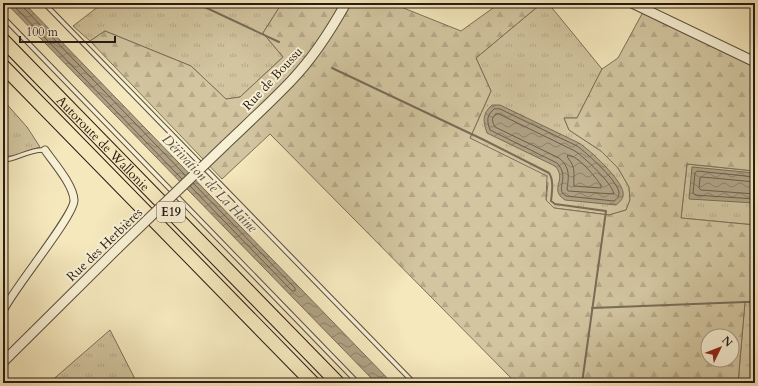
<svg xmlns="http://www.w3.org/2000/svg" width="758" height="386" font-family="Cardo,serif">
	<defs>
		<pattern id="grass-tufts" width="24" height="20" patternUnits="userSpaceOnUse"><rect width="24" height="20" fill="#d2c5a0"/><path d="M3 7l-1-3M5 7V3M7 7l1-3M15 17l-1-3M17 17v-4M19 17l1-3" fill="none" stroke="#b4a989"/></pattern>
		<pattern id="forest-firs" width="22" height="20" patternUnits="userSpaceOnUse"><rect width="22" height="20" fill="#d2c5a0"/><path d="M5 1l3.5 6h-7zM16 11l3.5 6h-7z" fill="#b4a989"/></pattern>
		<pattern id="water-waves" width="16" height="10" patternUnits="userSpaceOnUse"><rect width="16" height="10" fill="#afa284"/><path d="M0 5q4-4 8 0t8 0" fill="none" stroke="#8e836b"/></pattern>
	</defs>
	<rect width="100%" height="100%" fill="#f5e8bd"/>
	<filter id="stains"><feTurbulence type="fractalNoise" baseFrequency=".005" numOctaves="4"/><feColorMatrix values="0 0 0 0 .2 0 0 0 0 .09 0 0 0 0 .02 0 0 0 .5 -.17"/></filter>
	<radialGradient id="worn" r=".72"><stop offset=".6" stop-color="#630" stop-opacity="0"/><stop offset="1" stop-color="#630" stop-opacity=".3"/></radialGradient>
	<g fill="url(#grass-tufts)" stroke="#7c705a">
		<path d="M103 3H282L263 33 283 57 240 97 226 99 191 66 105 31 90 41 73 26Z"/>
		<path d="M542 3H548L602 69 577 118H564L569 130 601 151 618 168 629 187 630 200 626 210 609 215 554 208 546 200 548 183 470 138 491 91 476 58Z"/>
		<path d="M3 100 27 127 40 147 17 155 3 157Z"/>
		<path d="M687 164 755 171V225L681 218Z"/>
		<path d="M745 302H755V383H738Z"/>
		<path d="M110 330 137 383H49Z"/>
	</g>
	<path fill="url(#forest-firs)" stroke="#7c705a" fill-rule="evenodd" d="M282 3H391L461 31 500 3H542L476 58 491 91 470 138 547 176 546 200 554 208 609 215 626 210 630 200 629 187 618 168 601 151 569 130 564 118H577L602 69 618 58 643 12 755 66V171L687 164 681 218 755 225V302H745L738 383H516L270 134 222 179 90 41 105 31 191 66 226 99 240 97 283 57 263 33ZM708 336H732V360H708Z"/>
	<g fill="url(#water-waves)" stroke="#796c57">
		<path d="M6 3H24L392 383H376Z"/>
		<path d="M492 105H500L579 143C590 150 621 179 623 192 624 198 621 201 616 205L565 200C548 189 568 180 555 166L487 133C483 121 482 114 492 105Z"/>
		<path d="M692 167 755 173V203L689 199Z"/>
	</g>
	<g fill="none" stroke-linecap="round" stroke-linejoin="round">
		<g stroke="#6b5e4c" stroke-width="1">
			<path d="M11 3 182 179"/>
			<path d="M22 3 23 7 185 175"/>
			<path d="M500 109 577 146C587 153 619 182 619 193 619 197 617 199 614 201L566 196C554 189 571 178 557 163L490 130C487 121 486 116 494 109Z"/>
			<path d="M496 114H499L575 151C585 158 612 183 614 194L568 191 567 189C569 176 570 167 559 158L495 127C492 122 491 117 496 114Z"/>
			<path d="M568 155C579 156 595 177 601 185V188L574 186C573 174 577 169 568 158Z"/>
			<path d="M755 177 697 171 695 173 693 193 695 195 755 199"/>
			<path d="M755 182 702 177 700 178 699 188 701 190 755 194"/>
			<path d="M190 186 292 291H295V288L193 183"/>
		</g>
		<g stroke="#796c57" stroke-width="2">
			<path d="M196 3 279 42"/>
			<path d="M332 68 484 140 549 173C554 180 552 192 551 201L555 204 606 211 582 383"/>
			<path d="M592 308 745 302H755"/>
		</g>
		<defs>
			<g id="service">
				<path d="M44 3 414 383"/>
				<path d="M3 17 358 383"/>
				<path d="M3 160C19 159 28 149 45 150"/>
			</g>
			<path id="minor" d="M3 311C13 289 75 215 74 200 73 184 53 162 45 150"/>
			<g id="tertiary">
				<path d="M632 3 755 62"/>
				<path d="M225 145C247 124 270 103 291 81 313 58 331 30 346 3"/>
				<path d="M3 362 118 248"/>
			</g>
			<g id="motorway">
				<path id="s1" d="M3 40 338 383"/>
				<path d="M3 66 313 383"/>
			</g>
		</defs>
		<use href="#service" stroke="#5a4e3e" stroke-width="5.5"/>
		<use href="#minor" stroke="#5a4e3e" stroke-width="9"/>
		<use href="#tertiary" stroke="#5a4e3e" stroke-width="11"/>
		<use href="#motorway" stroke="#271a14" stroke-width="15"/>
		<use href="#service" stroke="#f8f0d4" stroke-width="3.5"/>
		<use href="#minor" stroke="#f8f0d4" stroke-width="7"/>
		<use href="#tertiary" stroke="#f8f0d4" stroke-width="9"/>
		<use href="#motorway" stroke="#f5e8bd" stroke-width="13"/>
		<defs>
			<path id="tertiary-bridge" d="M118 248 225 145"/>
		</defs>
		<use href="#tertiary-bridge" stroke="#5a4e3e" stroke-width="11" stroke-linecap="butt"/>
		<use href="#tertiary-bridge" stroke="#f8f0d4" stroke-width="9"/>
	</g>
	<g text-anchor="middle" stroke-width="4" stroke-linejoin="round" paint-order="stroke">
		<rect fill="#f8f0d4" stroke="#665a4e" stroke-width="1" x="157" y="202" width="28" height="20" rx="3"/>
		<g font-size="12" font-weight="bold" fill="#271a14">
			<text x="171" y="216">E19</text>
		</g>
		<g font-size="13" fill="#271a14" stroke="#f8f0d4">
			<text transform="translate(272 78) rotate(-47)" y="5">Rue de Boussu</text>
			<text dy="5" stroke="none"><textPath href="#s1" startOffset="144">Autoroute de Wallonie</textPath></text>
			<text transform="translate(104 244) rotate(-44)" y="5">Rue des Herbières</text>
		</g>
		<g font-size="14" font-style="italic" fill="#5d5041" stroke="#f8f0d4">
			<text transform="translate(210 183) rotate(46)" y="5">Dérivation de La Haine</text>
		</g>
	</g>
	<rect width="758" height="386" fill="none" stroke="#f5e8bd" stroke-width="16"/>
	<rect x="4" y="4" width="750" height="378" fill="none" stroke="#271a14" stroke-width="2"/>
	<rect x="8" y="8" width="742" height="370" fill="none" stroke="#271a14"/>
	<g transform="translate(720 348) rotate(47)"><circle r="19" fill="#f8f0d4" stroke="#a49a87"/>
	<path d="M0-3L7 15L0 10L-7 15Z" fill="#8f2418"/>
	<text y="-6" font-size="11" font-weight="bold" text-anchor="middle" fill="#271a14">N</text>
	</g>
	<path d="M20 36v6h95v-6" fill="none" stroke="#271a14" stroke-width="2"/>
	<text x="26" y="36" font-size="12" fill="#271a14" stroke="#f8f0d4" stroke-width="3" paint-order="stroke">100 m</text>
	<rect width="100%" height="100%" filter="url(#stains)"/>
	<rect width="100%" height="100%" fill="url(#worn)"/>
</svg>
